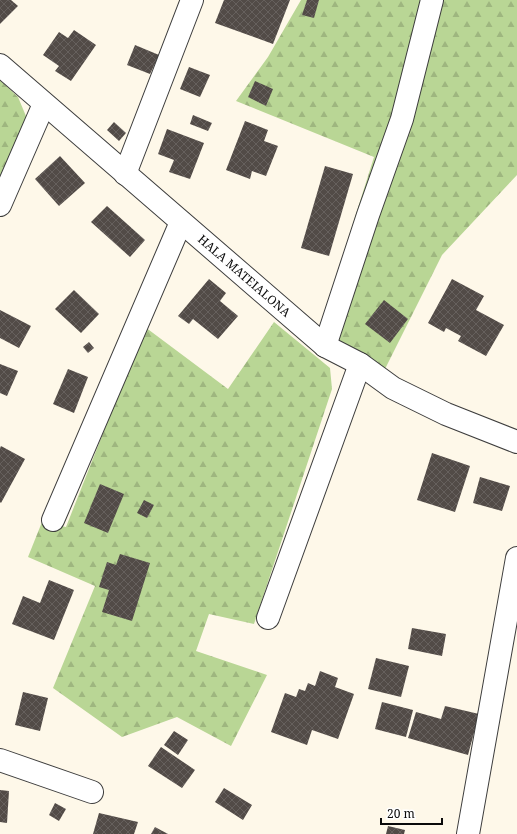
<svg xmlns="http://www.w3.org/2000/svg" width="517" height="834" font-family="'Noto Serif',serif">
	<defs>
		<pattern id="forest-firs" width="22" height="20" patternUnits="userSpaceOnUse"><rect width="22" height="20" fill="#b9d695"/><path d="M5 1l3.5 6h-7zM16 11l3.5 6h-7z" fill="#9eb67f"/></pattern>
		<pattern id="building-cross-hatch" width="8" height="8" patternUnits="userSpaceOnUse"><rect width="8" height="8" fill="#524b47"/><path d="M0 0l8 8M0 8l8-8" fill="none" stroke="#66605d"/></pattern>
	</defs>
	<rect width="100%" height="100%" fill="#fef8e9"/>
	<g fill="url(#forest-firs)">
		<path d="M301 0H517V175L442 255 385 369 320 328 374 157 236 101 268 57Z"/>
		<path d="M0 80 18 97 28 121 0 187Z"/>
		<path d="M274 322 330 368 332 389 254 624 209 614 196 651 267 675 231 746 177 717 122 737 53 688 95 586 28 557 42 522 66 527 145 327 228 389Z"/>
	</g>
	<g fill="url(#building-cross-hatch)">
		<path d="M0 0H11L18 6 0 24Z"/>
		<path d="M224 0H290L273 44 215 23Z"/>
		<path d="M307 0H319L314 18 302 15Z"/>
		<path d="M74 30 96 45 71 81 55 71 59 66 43 55 59 32 68 38Z"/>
		<path d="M135 45 159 55 150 74 127 65Z"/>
		<path d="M189 67 210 75 200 97 180 89Z"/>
		<path d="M255 81 273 89 266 106 248 97Z"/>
		<path d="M193 115 212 123 208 131 190 124Z"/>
		<path d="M245 121 268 130 264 141 278 146 266 176 252 171 250 179 226 170Z"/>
		<path d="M114 122 126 133 119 141 107 130Z"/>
		<path d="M167 129 204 143 190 179 169 172 174 160 158 154Z"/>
		<path d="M60 156 85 183 59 206 35 179Z"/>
		<path d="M325 166 353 174 329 256 301 248Z"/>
		<path d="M107 206 145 240 130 257 91 222Z"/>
		<path d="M209 279 226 293 220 301 238 316 218 339 193 319 189 324 178 316Z"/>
		<path d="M452 279 484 296 476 310 504 325 486 356 458 341 461 336 446 328 444 332 428 323Z"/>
		<path d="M74 290 99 314 81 333 55 309Z"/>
		<path d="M384 300 408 319 390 343 365 324Z"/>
		<path d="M0 310 31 326 19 348 0 338Z"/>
		<path d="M89 342 94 348 88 353 83 347Z"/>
		<path d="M0 364 18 371 7 396 0 393Z"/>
		<path d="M68 369 88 377 74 413 53 404Z"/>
		<path d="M1 446 25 459 1 503 0 502V448Z"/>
		<path d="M432 453 470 466 455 512 417 500Z"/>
		<path d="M480 477 510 486 502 511 473 503Z"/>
		<path d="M100 484 124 494 108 533 84 523Z"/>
		<path d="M144 500 154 505 147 518 137 513Z"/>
		<path d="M120 554 150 563 132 621 102 612 109 590 99 587 107 562 116 565Z"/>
		<path d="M49 580 74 590 54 640 12 624 23 596 40 603Z"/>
		<path d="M412 628 446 634 442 656 408 649Z"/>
		<path d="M376 658 409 666 401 697 368 689Z"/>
		<path d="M320 671 338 678 335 687 354 694 338 739 312 730 307 745 271 732 285 693 296 697 299 689 305 691 308 683 315 686Z"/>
		<path d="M23 692 48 698 40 731 15 725Z"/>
		<path d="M382 702 413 710 406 737 375 729Z"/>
		<path d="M445 706 479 714 468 755 408 738 416 712 441 719Z"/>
		<path d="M174 731 188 740 178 755 164 745Z"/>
		<path d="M161 747 195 770 182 788 148 766Z"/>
		<path d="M224 788 252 805 243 820 215 802Z"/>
		<path d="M0 790 9 791 7 823 0 822Z"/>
		<path d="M55 803 66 809 59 821 49 815Z"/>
		<path d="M99 813 138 822 134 834H93Z"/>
		<path d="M388 826 405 830 404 834H386Z"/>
		<path d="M155 827 168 834H151Z"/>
	</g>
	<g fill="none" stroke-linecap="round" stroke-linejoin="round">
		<defs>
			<g id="minor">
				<path d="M0 65 325 346 360 364 393 388 446 414 517 442"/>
				<path d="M125 174 192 0"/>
				<path d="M0 205 44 104"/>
				<path d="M325 346 368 215 402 119 432 0"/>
				<path d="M53 520 181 222"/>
				<path d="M268 618 360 364"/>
				<path d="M0 760 92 792"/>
				<path d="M468 834 517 558"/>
			</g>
		</defs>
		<use href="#minor" stroke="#3d3d3d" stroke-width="24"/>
		<use href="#minor" stroke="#fff" stroke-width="22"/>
	</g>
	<g text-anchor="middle" stroke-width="4" stroke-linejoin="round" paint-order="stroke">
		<g font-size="12" fill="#0a0a0a" stroke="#fff">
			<text transform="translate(244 276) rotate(41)" y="4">HALA MATEIALONA</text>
		</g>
	</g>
	<path d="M381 818v6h61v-6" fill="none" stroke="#0a0a0a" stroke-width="2"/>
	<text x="387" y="818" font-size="12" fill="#0a0a0a" stroke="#ffffff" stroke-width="3" paint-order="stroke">20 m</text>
</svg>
